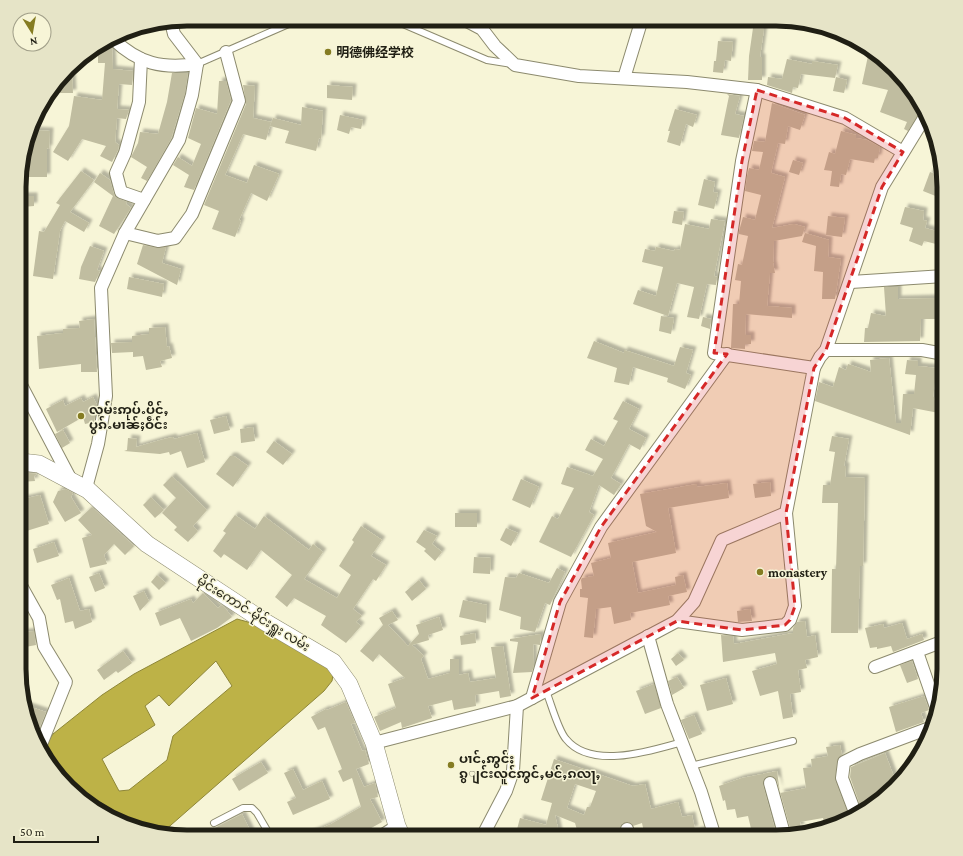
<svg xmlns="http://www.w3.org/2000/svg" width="963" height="856" font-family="'Crimson Pro','Noto Sans SC','Noto Sans Myanmar',serif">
	<defs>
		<filter id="shadow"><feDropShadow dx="3.5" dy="-3.5" stdDeviation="1" flood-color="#0004"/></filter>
	</defs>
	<rect width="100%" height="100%" fill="#f7f5d7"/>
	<path fill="#bdb247" stroke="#8e8638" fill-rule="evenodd" d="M237 619 248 622 325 662 333 675 332 681 324 691 163 832 122 824 61 780 42 750 53 734 102 695 134 674ZM216 661 232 686 173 736 167 760 129 790 119 791 102 759 155 725 145 706 159 695 169 706Z"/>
	<g fill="#c0bda0" fill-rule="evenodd" filter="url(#shadow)">
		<path d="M753 28 764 29 760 57H762V80H748L749 56Z"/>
		<path d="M718 41 733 42 731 61 725 60 723 73 713 72 714 61H716Z"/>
		<path d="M107 43 112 48 113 69 133 71 132 85 119 84 117 109 129 110 126 119 117 118 115 142 119 145 118 150 112 162 100 156 106 146 82 139 68 161 53 152 69 126 74 96 102 100 105 63H98V48Z"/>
		<path d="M868 56 882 60 880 69 905 81 922 108 908 131 904 129 907 122 880 112 888 90 862 84Z"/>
		<path d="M787 59 812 64V61L838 65 835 78 801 74 798 88 793 87 792 93 767 85 768 77 782 79Z"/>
		<path d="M72 73 73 93H60L59 81 65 74Z"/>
		<path d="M172 73H188L185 93 171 139 147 181 141 178 147 167 131 157 138 143 140 132 158 134 167 102Z"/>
		<path d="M836 77 847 80 844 93 833 91Z"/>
		<path d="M219 81H226L231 100 194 190 184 187 189 175 173 165 178 157 192 166 201 144 188 138 196 108 217 114Z"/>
		<path d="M243 85 255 86 253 118 271 122 266 140 243 134 225 175 247 183 254 165 279 174 267 201 251 193 239 220 241 221 235 237 212 229 219 211 204 205 246 104Z"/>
		<path d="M327 85 353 87 352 100 327 98Z"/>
		<path d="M727 94 740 96 735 114 744 116 739 138 721 135 729 96Z"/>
		<path d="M772 103 805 115 800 130 788 126 785 144 778 143 771 173 785 177 772 228 794 224 805 227 802 236 774 241 773 263 775 273H770L767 306 792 308V318L746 314 745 335H751V344H745V349L731 348 733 304H739L741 281 735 280 738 264 742 265 748 236 739 234V231L743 217 755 220 761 195 745 191 747 176 749 168 759 170 763 152 752 151 754 141 765 142Z"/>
		<path d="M302 107 323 111 321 139 319 138 316 151 285 143 289 131 270 126 273 118 301 125Z"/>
		<path d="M675 109 697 115 693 127 686 124 680 146 667 142 670 131H668Z"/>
		<path d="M340 115 363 120 361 129 351 127 349 134 337 130Z"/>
		<path d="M31 130 50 131 49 149 47 148V177H22V154Z"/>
		<path d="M841 131 856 135V138L867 140 880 147 878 158H875L874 163 850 159 846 175 841 174 839 187 830 186 832 171 824 170 829 152 835 154Z"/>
		<path d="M793 160 803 163 799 175 789 172Z"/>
		<path d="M940 160 944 182 938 197 923 191 930 172 935 174Z"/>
		<path d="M81 171 94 180 70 212 89 223 84 232 65 221 60 231 53 279 33 276 39 231 44 232 60 205 56 203Z"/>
		<path d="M100 173 110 180 115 197 127 202 126 204 131 208 114 234 99 226 113 196 94 182Z"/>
		<path d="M704 179 715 182 713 192 718 193 714 209 698 205Z"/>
		<path d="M22 196H34V206L22 207Z"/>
		<path d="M905 207 924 211 923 220 927 221 925 228 944 233 940 245 924 241 922 246 909 241 913 228 900 224Z"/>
		<path d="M674 211 684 212 682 225 672 223Z"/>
		<path d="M828 216 845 218 842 237 826 235Z"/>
		<path d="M711 219 725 221 714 276 717 277 716 285 707 284 699 319 687 317 694 287 677 283 668 316 633 304 638 290 656 296 663 267 642 262 645 249 655 251 656 247 674 251 675 249 680 250 685 224 709 229Z"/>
		<path d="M805 233 829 240 828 257 841 259 835 299H822L823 272 814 271 816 246 802 242Z"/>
		<path d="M143 245 157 248 166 247 162 263 181 269 177 285 137 264Z"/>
		<path d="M90 246 104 251 97 270 100 271 95 282 79 279 81 267Z"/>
		<path d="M129 277 164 284 162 297 127 289Z"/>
		<path d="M884 287H898V299L939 298 940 319H921L920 341 864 342 865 328H868L871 313 886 316Z"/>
		<path d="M661 316 674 318 671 334 659 331Z"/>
		<path d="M703 317 711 319 710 329 701 326Z"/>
		<path d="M94 319 97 372H81V364L39 369 37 336 63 333V329L80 328 79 321Z"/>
		<path d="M165 327 167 347 169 346 172 358 160 361 162 367 146 370 143 356 133 357V352L112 353 111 343 132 342V336L149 334V328Z"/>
		<path d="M594 341 624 353V350L674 366 680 347 693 350 686 373 691 375 685 389 667 382 668 378 633 367 629 385 614 382 617 368 587 358Z"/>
		<path d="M889 358 896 423H901L903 394H914L916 375 905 374 907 360 918 361V366L937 368 933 397H935L934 400 944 403V414L913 408 910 435 815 401 819 382 833 387 839 367 846 370 848 364 871 372 870 360Z"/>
		<path d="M93 397 97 405 94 422 85 424 83 417 57 432 46 409 63 400 65 406 81 398 83 402Z"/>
		<path d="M623 401 639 409 629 429 646 438 640 450 629 444 611 478 621 484 614 495 599 485 589 512 594 515 571 557 539 542 552 516 558 519 574 488 561 484 567 467 593 476 603 459 585 450 591 439 604 446 618 421 613 419Z"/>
		<path d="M226 416 230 430 214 434 210 420Z"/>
		<path d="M253 427 255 441 241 443 240 429Z"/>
		<path d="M63 430 70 443 62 448 55 434Z"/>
		<path d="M197 433 205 462 187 468 181 451 170 455 169 452 160 454 124 451 127 450 128 438 137 439 136 447 164 439 173 437 174 439Z"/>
		<path d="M832 436 849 439 844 466H846L845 477 865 478 863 566H860L858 633H831L832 569H836L838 503H822L823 485H830L835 452 829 451Z"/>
		<path d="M274 441 292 454 283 465 266 452Z"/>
		<path d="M230 456H234L248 466 233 487 216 474Z"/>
		<path d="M20 472 37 474 34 476 35 481 20 482Z"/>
		<path d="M172 476 207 510 193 526 198 531 188 542 174 530 177 527 162 513 176 498 163 485Z"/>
		<path d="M521 479 539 487 530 508 512 500Z"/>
		<path d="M770 482 771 496 755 498 753 484Z"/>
		<path d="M727 483 729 498 668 508 676 553 632 562 638 593 676 585 675 577 683 575 687 592 668 596 670 605 630 613 631 620 614 624 611 607 596 609 593 638 584 637 588 598 580 597V589H582L581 580 582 578 594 576 591 563 611 558 608 543 657 532 646 526 640 494 697 484V487Z"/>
		<path d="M66 489 73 493 71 497 81 513 65 522 53 502 58 491Z"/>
		<path d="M40 495 49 524 20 533V510L25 509 23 499Z"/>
		<path d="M151 497 164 510 155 518 143 505Z"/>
		<path d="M92 507 134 546 125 555 114 544 104 555 107 564 90 568 82 538 92 535 78 520Z"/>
		<rect x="455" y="513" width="22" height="14"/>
		<path d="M235 515 255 529 264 516 309 550 313 544 323 552 304 579 337 598 351 575 339 566 354 542 352 540 361 526 382 540 371 556 386 565 376 581 373 579 353 609 362 616 356 622 361 626 346 643 321 625 326 616 294 598 287 607 275 597 292 575 261 550 247 570 224 554 221 558 213 551 226 533 223 531Z"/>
		<path d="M506 528 518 533 511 546 500 540Z"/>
		<path d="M424 530 437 536 432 544 442 552 435 561 424 551 426 549 416 542Z"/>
		<path d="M54 542 59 556 37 563 33 549Z"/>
		<path d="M474 557 491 558 490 574 473 573Z"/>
		<path d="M557 568 565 572 550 605 545 603 535 632 520 629 521 617 499 610 505 577 516 578 519 573 549 583Z"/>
		<path d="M99 573 105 588 95 592 89 577Z"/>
		<path d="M157 575 166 583 159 590 151 582Z"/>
		<path d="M69 578 80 611 89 609 92 622 75 629 73 621 65 623 60 599 57 600 51 585Z"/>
		<path d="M419 580 426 589 412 601 405 592Z"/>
		<path d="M144 591 149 601 140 611 133 596Z"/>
		<path d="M203 593 218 608 222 605 225 608 232 617 217 628 191 641 180 618 160 626 155 613 191 599 193 603Z"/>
		<path d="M463 600 487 605 486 623 459 617Z"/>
		<path d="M750 609 752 621 738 622 737 611Z"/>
		<path d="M392 611 398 620 388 625 408 646 419 634 416 625 439 617 443 630 428 635 429 640 412 645 424 656 421 659 428 679 450 673V659H459V675L468 673 470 682 496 678 491 647 503 646 511 696 500 698 499 691 475 695 476 706 454 710 452 700 428 706 432 718 402 728 401 722 380 731 374 717 396 708 388 684 405 678 379 654 373 662 360 651 383 625 379 618Z"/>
		<path d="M805 621 807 637 815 635 818 657 805 660 807 668 798 670 801 692 790 694 793 717 783 719 778 691 760 696 752 671 777 664 775 653 723 662 721 635 733 636 734 644 793 633V628L797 622Z"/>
		<path d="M902 623 907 639 922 634 924 640 893 652 891 646 877 649V647L870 648 865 628 883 624 884 628Z"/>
		<path d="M34 631 36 645 20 648V633Z"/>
		<path d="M475 633 476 643 461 645 460 636Z"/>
		<path d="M541 634 540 645 533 644 534 665 532 672 513 673 518 642 510 641V639Z"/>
		<path d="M123 651 132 663 118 673 116 671 104 680 97 670Z"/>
		<path d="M678 653 684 660 676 666 671 659Z"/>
		<path d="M912 661 918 679 907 683 900 665Z"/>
		<path d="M677 677 684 688 672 695 668 681Z"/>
		<path d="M726 678 733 704 707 711 700 685Z"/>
		<path d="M654 684 661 708 645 714 636 691Z"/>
		<path d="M924 696 929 710 921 713 924 722 896 732 889 707Z"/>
		<path d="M346 702 355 723 351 724 362 751 365 750 369 764 356 769 364 787 375 783 378 797 370 799 382 822 355 837H300L331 824 361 807 352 778 343 782 338 771 342 769 325 727 318 730 311 717 326 709 327 710Z"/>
		<path d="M25 705 46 712 35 739 32 733Z"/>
		<path d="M694 715 702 734 689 739 681 720Z"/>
		<path d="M840 745 842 755 837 761 835 780 850 819 842 823V819L824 823 823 818 800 822 801 828H790L777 781 771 776 764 778 763 785 776 833 753 837 748 816 737 818 735 809 727 810 725 800 723 801 719 786 742 778 777 771 780 793 806 788 803 768 812 767 811 759 828 756 826 747Z"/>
		<path d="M885 753 896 782 887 795 862 811 850 777 851 767Z"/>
		<path d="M554 759 633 786 645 784 651 809 678 802 682 817 692 815 695 829 687 831 686 829 658 837H645L642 823 633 826 628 822 621 824 620 830 614 832 615 837H579L575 823 555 815 560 837H555L552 831 545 829 541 831 540 837H515L520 818 546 825 552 803 541 800ZM575 784 596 791 590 807H587L584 815 567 808Z"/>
		<path d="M261 762 268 773 239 791 232 779Z"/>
		<path d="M293 769 303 790 322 781 330 799 293 815 287 802 296 798 284 773Z"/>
		<path d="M242 814 251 832 241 837H217L213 829Z"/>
		<path d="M705 829 707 837H686V833Z"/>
	</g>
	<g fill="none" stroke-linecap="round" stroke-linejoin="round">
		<defs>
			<g id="lane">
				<path d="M378 19 396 21 487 60 512 64"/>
				<path d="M197 64 300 19"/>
				<path d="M546 691C551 703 558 730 566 739 591 770 650 751 682 742"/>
				<path d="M691 766 793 741"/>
				<path d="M214 823 243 808H252L257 813 271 837"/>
			</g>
			<g id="street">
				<path d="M463 19 482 29 495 46 515 65 579 76 687 82 757 90 845 118 903 152"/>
				<path d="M113 39C139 64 162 69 197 64"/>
				<path d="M141 59 139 102 125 153 116 173 121 192 144 200"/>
				<path d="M624 78 642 19"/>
				<path d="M757 90 742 161 714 353 814 368 820 357 826 350 882 187 926 115"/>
				<path d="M125 233 158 241 175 238 192 214 239 101 226 52"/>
				<path d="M851 282 944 276"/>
				<path d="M826 350H922L944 354"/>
				<path d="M21 385 71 480"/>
				<path d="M86 488 98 444 106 396 101 288 125 233 179 140 192 95 197 64 174 34 171 22"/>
				<path d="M20 584 39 618 44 646 66 682 40 747"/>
				<path d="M677 621 742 630 785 625 790 620 795 606 786 513"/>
				<path d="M648 636 667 704 701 792 715 837"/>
				<path d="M917 652 936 707"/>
				<path d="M875 667 944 641"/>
				<path d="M532 698 677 621 694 602 722 540 786 513 814 368"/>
				<path d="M374 743 517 706 532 698 560 602 601 527 727 354"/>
				<path d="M770 783 785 837"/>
				<path d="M856 815 842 778 844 762 860 754 932 727"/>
				<path d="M627 829 630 837"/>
				<path d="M547 836 548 837"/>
				<path d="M380 837 397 826"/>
				<path d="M482 837 506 791 513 771 517 706"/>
				<path d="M783 837 797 834"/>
			</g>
			<path id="secondary" d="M21 462 39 464 88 490 147 544 265 622 333 662 349 684 374 743 397 826 402 837"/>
		</defs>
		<use href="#lane" stroke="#8c8a6e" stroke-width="8"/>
		<use href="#street" stroke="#8c8a6e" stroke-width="14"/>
		<use href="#secondary" stroke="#8c8a6e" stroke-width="18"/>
		<use href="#lane" stroke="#fff" stroke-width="6"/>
		<use href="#street" stroke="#fff" stroke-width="12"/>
		<use href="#secondary" stroke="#fff" stroke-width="17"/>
	</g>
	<path fill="#d62828" fill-opacity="0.2" stroke="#d62828" stroke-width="3" stroke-dasharray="8 5" stroke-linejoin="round" d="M757 90 845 118 903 152 882 187 826 350 814 368 786 513 795 606 790 620 785 625 742 630 677 621 532 698 560 602 601 527 727 354 714 353 742 161Z"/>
	<g fill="#857c22" stroke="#f7f5d7" stroke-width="1.5">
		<circle cx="328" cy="52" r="4"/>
		<circle cx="81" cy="416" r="4"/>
		<circle cx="760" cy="572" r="4"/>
		<circle cx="451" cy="765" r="4"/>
	</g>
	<g text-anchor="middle" stroke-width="3" stroke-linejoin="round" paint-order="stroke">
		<g font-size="13" font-weight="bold" fill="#201f14" stroke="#f7f5d7" text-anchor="start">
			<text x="336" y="57">明德佛经学校</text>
			<text x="89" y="414">လုမ်းဢုပ်ႉပိူင်ႇ<tspan x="89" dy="15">ပွၵ်ႉမၢၼ်ႈဝဵင်း</tspan></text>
			<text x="768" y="577">monastery</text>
			<text x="459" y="763">ပၢင်ႇဢွင်ႈ<tspan x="459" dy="15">ၵွျင်းလူင်ဢွင်ႇမင်ႇၵလႃႇ</tspan></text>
		</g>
		<g font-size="13" fill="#201f14" stroke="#f7f5d7">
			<text transform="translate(254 613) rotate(32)" y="5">မိုင်းကောင်-မိုင်းရှူး လမ်း</text>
		</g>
	</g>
	<path d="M0 0H963V856H0ZM187 26H776A161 161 0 0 1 937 187V669A161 161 0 0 1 776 830H187A161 161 0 0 1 26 669V187A161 161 0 0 1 187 26Z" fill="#e6e4c7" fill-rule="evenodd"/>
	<path fill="none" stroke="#201f14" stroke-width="5" d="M187 26H776A161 161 0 0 1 937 187V669A161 161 0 0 1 776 830H187A161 161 0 0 1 26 669V187A161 161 0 0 1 187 26Z"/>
	<g transform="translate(32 32) rotate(169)"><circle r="19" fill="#f7f5d7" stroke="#a19f89"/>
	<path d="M0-3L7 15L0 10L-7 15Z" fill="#857c22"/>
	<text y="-6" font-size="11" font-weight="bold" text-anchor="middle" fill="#201f14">N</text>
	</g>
	<path d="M14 836v6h84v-6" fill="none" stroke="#201f14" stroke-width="2"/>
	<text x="20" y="836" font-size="12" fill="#201f14" stroke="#f7f5d7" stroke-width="3" paint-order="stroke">50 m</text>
</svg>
